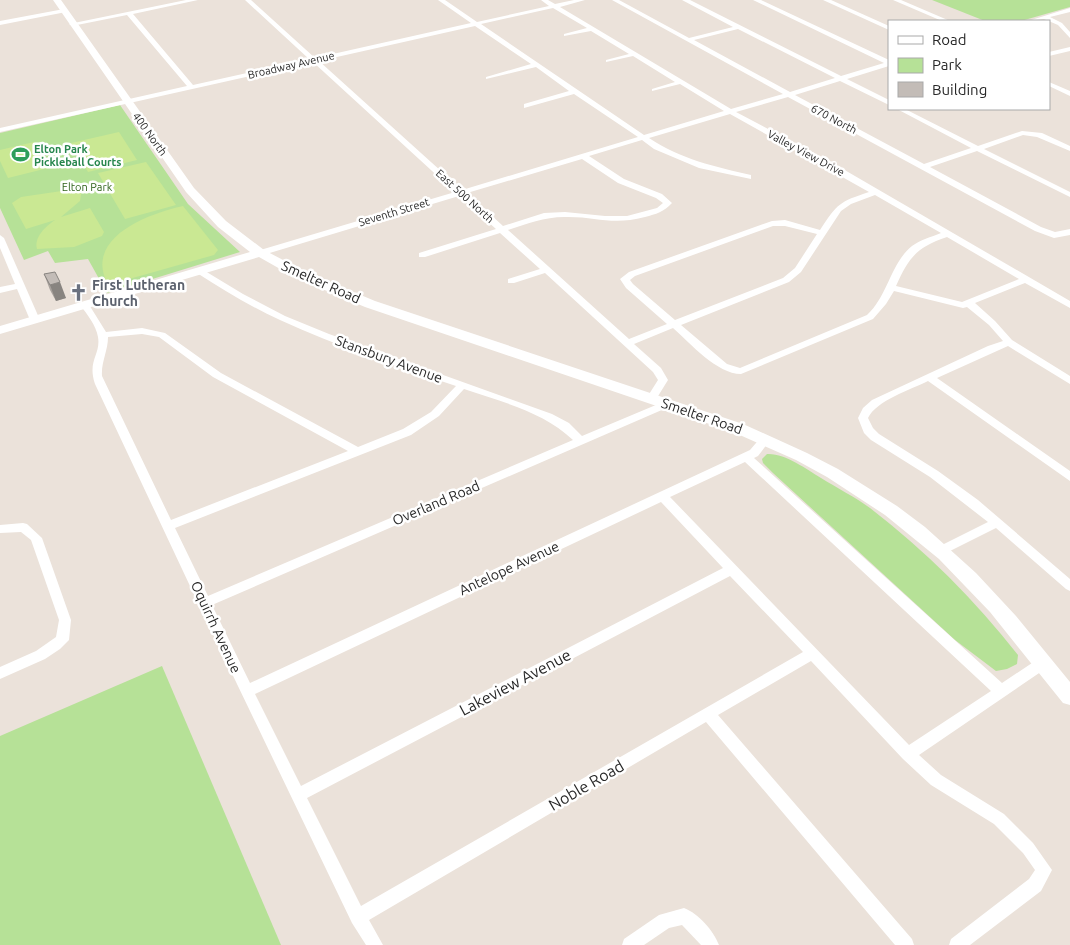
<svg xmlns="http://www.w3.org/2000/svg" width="1070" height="945" font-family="Ubuntu,sans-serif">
	<rect width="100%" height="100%" fill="#ebe2da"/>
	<g fill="#b6e197">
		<path d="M932 0H1070V7L1021 21H985Z"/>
		<path d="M120 105 188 204 240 252 107 293 88 259 55 263 48 251 24 260 0 208V133Z"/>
		<path d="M767 454C785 453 806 469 821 478 837 488 855 497 870 508 926 551 975 600 1018 655L1017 664 1007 669 996 671 955 640 773 473 763 463 762 459Z"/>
		<path d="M162 666 281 945H0V736Z"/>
	</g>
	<g fill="#cae893">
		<path d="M119 132 137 160 88 172 71 143Z"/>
		<path d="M34 142 48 168 8 178 0 161V150Z"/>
		<path d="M146 162 176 205 125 219 98 173Z"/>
		<path d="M82 188 80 201 61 217 90 208 104 232 102 236 74 247 37 249C34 237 45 227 55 220L26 229 12 203 21 197Z"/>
		<path d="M183 206 218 250 214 255 108 285C83 238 147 214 183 206Z"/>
	</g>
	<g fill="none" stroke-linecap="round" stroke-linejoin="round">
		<g fill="#fff" fill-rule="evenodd">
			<path d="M186 0H198L133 14 193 85 309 59 245 0H251L315 58 471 23 438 0H445L477 22 549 6 541 0H548L555 4 574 0H585L560 7 731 109 783 94 612 0H619L689 38 733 27 682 0H690L841 76 884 63 753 0H761L889 60V66L847 79 889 100V105L840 81 795 95 924 164 971 148 897 109H905L978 146 1022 131 1042 133 1070 146V151L1037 137 1023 135 984 149 1070 192V197L977 151 930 167 1041 227 1055 232 1070 229V235L1054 238 1035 231 788 97 736 112 836 165 1070 301V308L1025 283 975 303 995 321 1012 340 1070 376V384L1008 346 937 378 1070 471V481L928 381C910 390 877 400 868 418L873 428 879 434 938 471 978 500 1070 579V591L1066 589 996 528 944 554H936L934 551 936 548 988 522 930 477 871 440 864 433 858 418 863 408 872 400 988 346 1003 341 989 325 967 307 963 308 894 291 886 304 873 319 741 374C717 374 690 343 673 328L634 344 661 368 668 380 655 401 651 402 646 399 658 380 653 372 545 273 514 283H508V279L540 269 500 233 425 257H419V253L496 229 459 196 263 255H257V251L455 192 313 62 0 132V128L187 86 127 15 72 26 69 24ZM553 8 587 28 564 34V36L591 31 629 54 606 60V62L633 56 675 82 652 89V91L680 84 724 111 644 135 481 24ZM475 26 531 64 486 77V79L536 67 569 91 524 104V108L574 94 638 137 462 190 319 61ZM738 29 835 78 790 92 694 40ZM730 114 869 192C839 202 838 203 820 230L785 220 772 221 629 272 620 279 626 288 667 324 629 339 508 230C526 224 545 217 564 217 596 216 611 226 645 217 656 214 664 212 672 203L662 194 624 179 589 156 642 140 654 149 699 168 751 179V175C716 167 680 159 649 138ZM582 159 618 183 656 198 663 203 657 208 627 216H605L565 212 544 213 503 226 467 193ZM875 195 941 233C931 237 920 240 912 246 890 264 888 296 867 315L740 368 727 364 681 325 789 282 801 272 841 211 851 204ZM773 226H785L817 234 795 268 783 278 675 320 633 284 630 280 635 276ZM947 237 1019 279 962 302 896 286C909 257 917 247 947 237Z"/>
			<path d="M823 0H831L889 26V30Z"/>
			<path d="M893 0H901L950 21H942Z"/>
			<path d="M1070 8V12L1050 17 1062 23 1070 32V38L1058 25 1044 19 1028 21Z"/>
			<path d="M64 9 67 11 66 12 0 25V21Z"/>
			<path d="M1070 47V51L1049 56V52Z"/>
			<path d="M1049 82 1070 91V96L1049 86Z"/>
			<path d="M0 235 4 238 40 320 38 322 35 323 30 320 17 289 0 293V287L15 284 0 248Z"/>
			<path d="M200 268 243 294 285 316 329 334 552 414 569 423 582 436 663 402H671L672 404 671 406 212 605 250 683 750 450 762 436 766 435 771 439 758 456 754 458 1002 683 1038 659 1043 657 1048 659 1050 663 1048 667 919 755 941 775 1004 814 1033 843 1052 870 1041 891 970 945H949L951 939 1029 879 1035 870 1023 853 994 824 931 785 903 759 811 661 718 715 912 939 914 945H895L706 722 369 920 383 945H366L352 923 198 603 95 384C87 360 101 355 98 337 96 325 87 314 80 305L85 302 88 303 106 332 142 328 165 333 221 373 358 447 403 429 431 412 456 386C396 366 337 346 280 320 251 307 224 290 197 273L196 271ZM142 334 159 337 213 377 348 451 171 520 102 376C101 362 108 351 108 337ZM464 389C502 402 544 412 573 440L208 596 175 528 411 435 439 416ZM745 462 991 691 909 745 670 497ZM661 502 723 568 301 786 255 694ZM730 576 803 652 361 906 307 798Z"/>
			<path d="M23 523 27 524 42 538 71 620 69 640 60 649 45 659 0 679V667L36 651 56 637 59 620 31 540 21 532 0 533V525Z"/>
			<path d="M684 908C699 914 713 930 719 945H701L682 925 669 928 644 945H622L624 939 659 915Z"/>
		</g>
		<path fill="#fff" fill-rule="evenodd" d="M53 0H61L194 188 226 221 264 250 306 272 375 301 743 424 807 453 838 469 897 506 925 527 976 573 1016 616 1070 682V705L1063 703 990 612 939 559 885 515 827 477 796 460 733 432 365 307 296 278 259 257 0 334V326L250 252 218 227 186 192Z"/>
	</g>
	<path fill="#a8a29d" d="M44 274 66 298 56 301 50 290Z"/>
	<path fill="#888480" d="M60 282 66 298 56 301 50 285Z"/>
	<path fill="#c3bcb7" stroke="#888480" d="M55 272 60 282 50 285 44 274Z"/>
	<defs>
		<symbol id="stadium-bare" viewBox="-9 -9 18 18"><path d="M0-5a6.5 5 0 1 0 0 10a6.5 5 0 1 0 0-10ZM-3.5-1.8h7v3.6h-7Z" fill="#2e9e5b" stroke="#fff" stroke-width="2.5" paint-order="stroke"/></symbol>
		<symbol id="church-bare" viewBox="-9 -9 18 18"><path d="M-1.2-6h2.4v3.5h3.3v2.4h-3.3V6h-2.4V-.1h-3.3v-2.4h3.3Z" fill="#6b7280" stroke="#fff" stroke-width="2.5" paint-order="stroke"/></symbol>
	</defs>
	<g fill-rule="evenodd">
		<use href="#stadium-bare" x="8" y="142" width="25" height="25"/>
		<use href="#church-bare" x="66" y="280" width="25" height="25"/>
	</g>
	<g text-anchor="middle" stroke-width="5" stroke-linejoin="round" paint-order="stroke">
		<g font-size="11" fill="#282828" stroke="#fff">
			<text transform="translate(291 65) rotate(-13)" y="4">Broadway Avenue</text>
			<text transform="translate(834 119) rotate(28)" y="4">670 North</text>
			<text transform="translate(150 134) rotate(54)" y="4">400 North</text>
			<text transform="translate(806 153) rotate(28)" y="4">Valley View Drive</text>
			<text transform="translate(465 196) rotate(42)" y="4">East 500 North</text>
			<text transform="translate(394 212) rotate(-17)" y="4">Seventh Street</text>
		</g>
		<g font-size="11" font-weight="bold" fill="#27864d" stroke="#fff" text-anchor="start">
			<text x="34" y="153">Elton Park<tspan x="34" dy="13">Pickleball Courts</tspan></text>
		</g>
		<g font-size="11" fill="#2f631b" stroke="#fff">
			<text x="87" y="191">Elton Park</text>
		</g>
		<g font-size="14" fill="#282828" stroke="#fff">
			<text transform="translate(321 282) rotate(24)" y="5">Smelter Road</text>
			<text transform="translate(389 359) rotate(20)" y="5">Stansbury Avenue</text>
			<text transform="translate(702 416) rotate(19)" y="5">Smelter Road</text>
			<text transform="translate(436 503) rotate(-23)" y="5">Overland Road</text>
			<text transform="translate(509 568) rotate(-25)" y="5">Antelope Avenue</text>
			<text transform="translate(216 627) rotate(65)" y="5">Oquirrh Avenue</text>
		</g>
		<g font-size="14" font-weight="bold" fill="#5b616d" stroke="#fff" text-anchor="start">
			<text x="92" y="290">First Lutheran<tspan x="92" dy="16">Church</tspan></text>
		</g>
		<g font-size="16" fill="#282828" stroke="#fff">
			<text transform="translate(515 682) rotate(-28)" y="6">Lakeview Avenue</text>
			<text transform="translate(586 785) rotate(-30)" y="6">Noble Road</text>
		</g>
	</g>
	<rect x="888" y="20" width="162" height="90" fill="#ffffff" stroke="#a9a9a9"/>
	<rect x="898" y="36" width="25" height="8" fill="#ffffff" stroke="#a9a9a9"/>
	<text x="932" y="45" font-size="15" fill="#282828">Road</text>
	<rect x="898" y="58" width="25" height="15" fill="#b6e197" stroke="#a9a9a9"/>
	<text x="932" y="70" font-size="15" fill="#282828">Park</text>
	<rect x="898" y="82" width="25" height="15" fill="#c3bcb7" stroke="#a9a9a9"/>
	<text x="932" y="95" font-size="15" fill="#282828">Building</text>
</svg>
